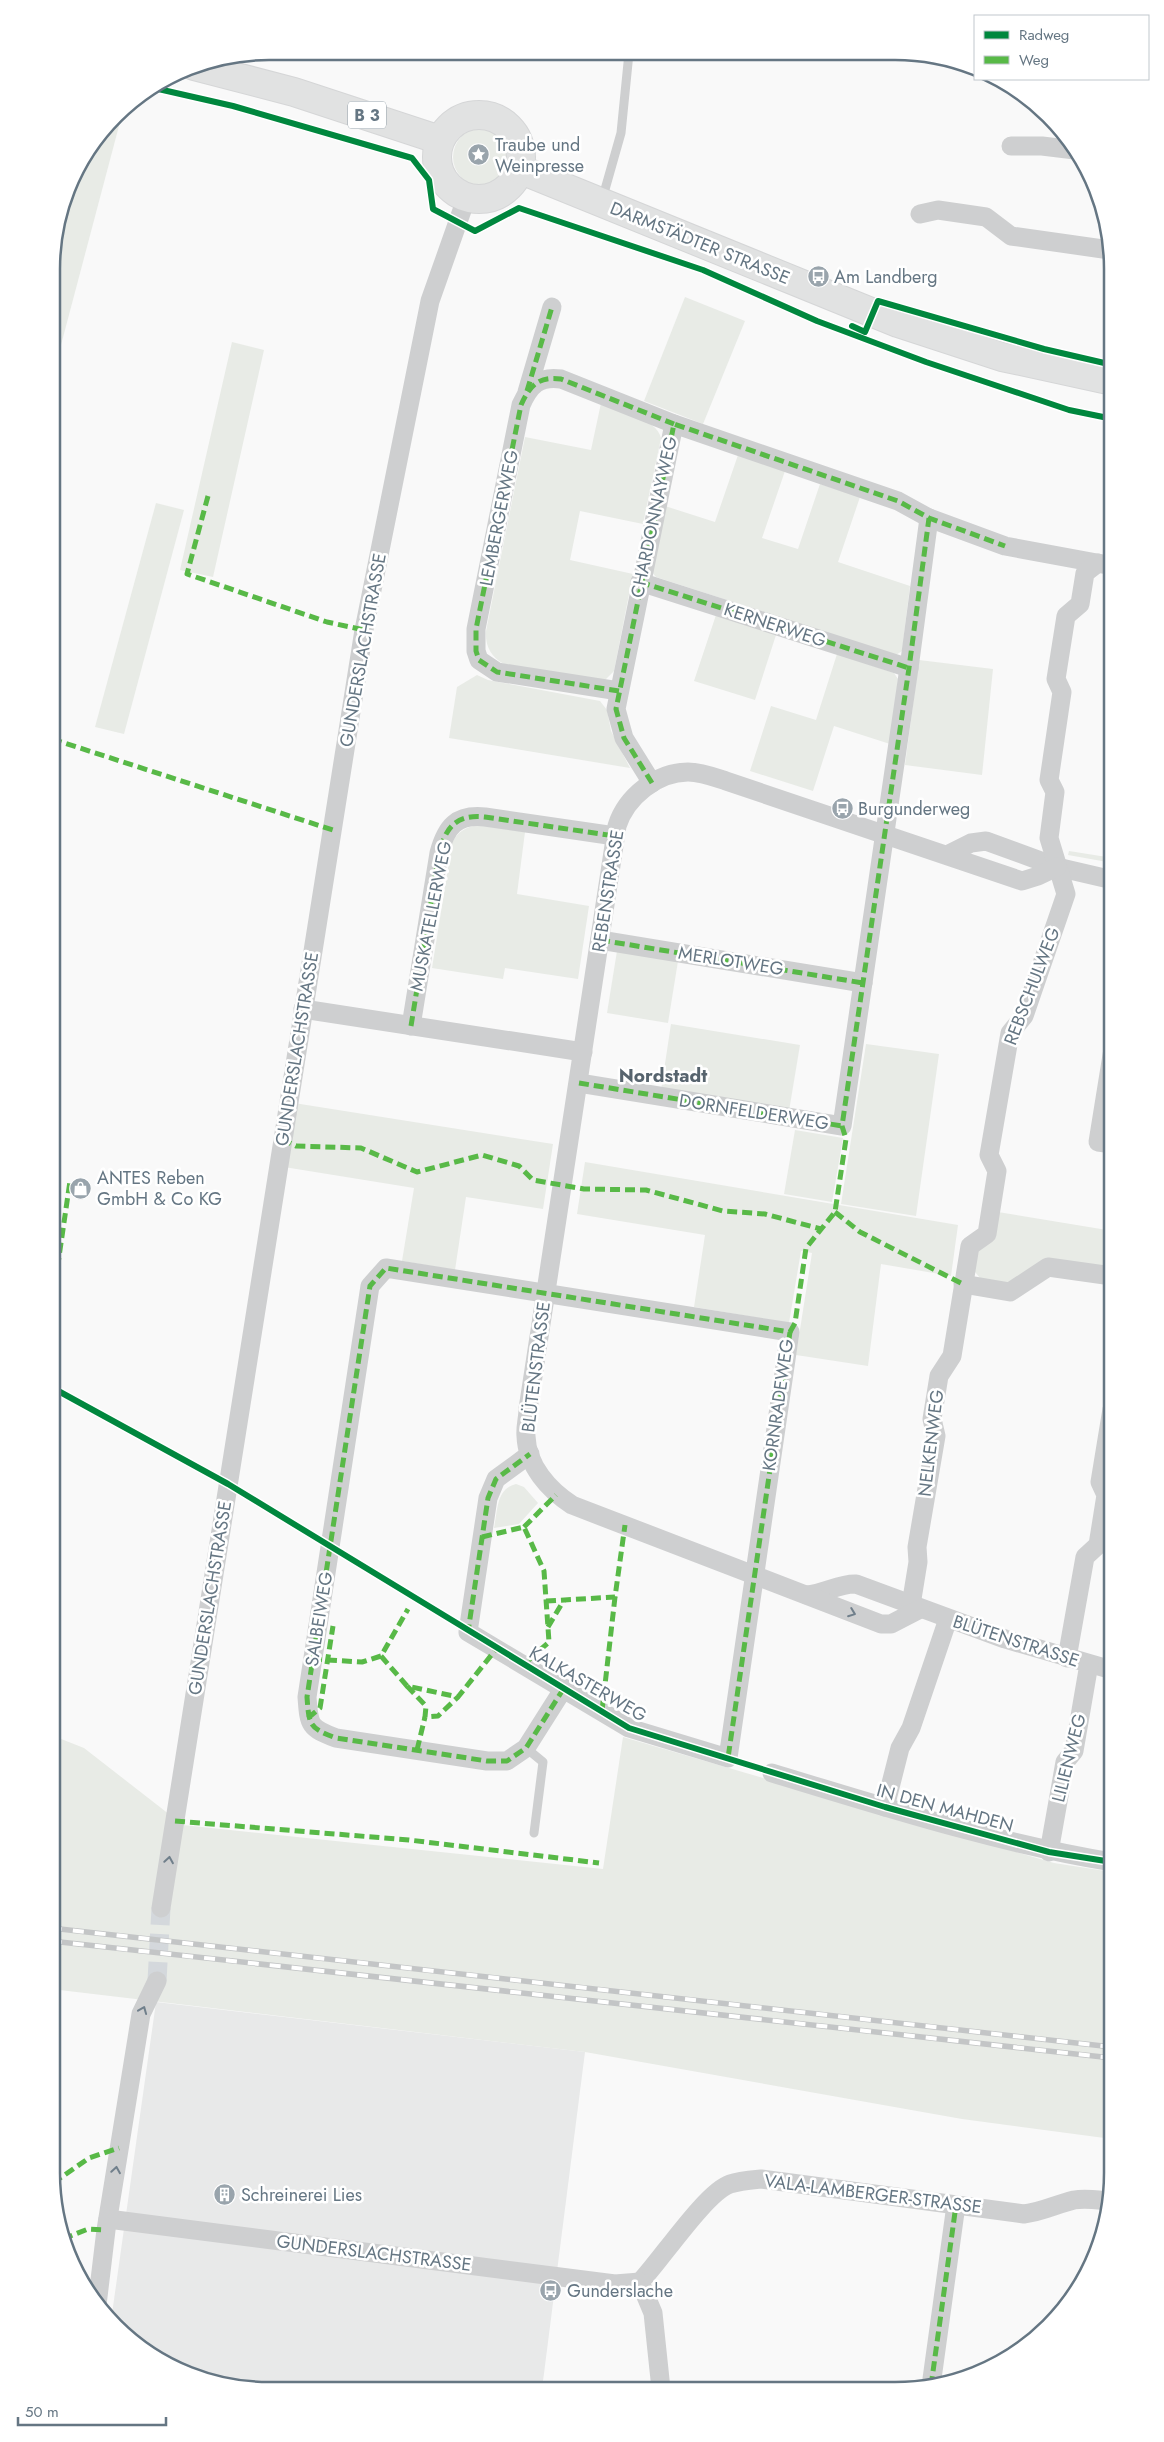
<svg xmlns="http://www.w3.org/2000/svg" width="1164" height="2442" font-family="Jost,sans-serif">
	<rect width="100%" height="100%" fill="#f9f9f9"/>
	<path fill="#e8e9e9" d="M156 2002 585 2052 542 2389 227 2387 173 2368 125 2337 111 2321Z"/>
	<g fill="#e8ebe6">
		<path d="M124 107 52 379V254L74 173Z"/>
		<circle cx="482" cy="157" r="29"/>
		<path d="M685 297 745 321 703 424 644 401Z"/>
		<path d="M232 342 264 350 213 577 180 570Z"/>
		<path d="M601 403C619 410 657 419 661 438L643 524 580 511 570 560 633 574 614 671 605 680 504 664C491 657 485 646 486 631L525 437 591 450Z"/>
		<path d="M738 455 785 471 762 538 798 549 820 484 860 497 838 562 910 586 902 651 896 655 656 577 651 571 665 506 715 522Z"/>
		<path d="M156 503 184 510 124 734 95 727Z"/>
		<path d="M716 615 776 635 755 700 694 681Z"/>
		<path d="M837 654 894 673 898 679 890 744 834 726 813 791 750 771 771 706 816 720Z"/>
		<path d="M919 660 993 669 982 775 905 765Z"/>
		<path d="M477 675 488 680 600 701 607 710 611 731 630 768 449 738 457 687Z"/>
		<path d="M480 825 525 832 517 894 589 906 578 979 505 968 503 979 432 968 452 843C458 831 467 826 480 825Z"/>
		<path d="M1069 851 1113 858V863L1068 855Z"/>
		<path d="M617 951 678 961 668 1023 607 1013Z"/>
		<path d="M671 1024 800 1045 789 1111 661 1090Z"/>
		<path d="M866 1044 939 1054 916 1216 841 1204Z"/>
		<path d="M294 1103 553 1144 543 1209 466 1197 455 1270 402 1261 414 1188 284 1167Z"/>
		<path d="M795 1130 843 1138 832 1202 784 1194Z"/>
		<path d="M585 1162 958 1225 951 1276 881 1264 868 1366 796 1355 812 1253 801 1251 789 1323 694 1307 705 1235 577 1214Z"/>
		<path d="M998 1212 1113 1231 1112 1269 1046 1258 1010 1284 980 1278 975 1272 976 1253Z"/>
		<path d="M516 1484 524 1487 538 1503 519 1524 494 1528C498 1510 496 1489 516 1484Z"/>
		<path d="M51 1735 84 1748 183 1825 603 1869 623 1737 1054 1863 1112 1872V2139L962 2119 585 2052 51 1989Z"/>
	</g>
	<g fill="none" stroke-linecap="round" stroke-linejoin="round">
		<path stroke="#d4d8dc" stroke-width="19" stroke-dasharray="19 9" stroke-linecap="butt" d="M157 1981 161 1908"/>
		<defs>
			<g id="primary">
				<path d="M194 66 294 92 440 140"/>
				<circle cx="479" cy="157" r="42"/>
				<path d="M519 169 898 323 1002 357 1113 381"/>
			</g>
		</defs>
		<use href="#primary" stroke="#d5d6d7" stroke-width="30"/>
		<g stroke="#cecfd0" stroke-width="9">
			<path d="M602 200 621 133 629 53"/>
			<path d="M526 1748 543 1762 534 1833"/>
		</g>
		<g stroke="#cecfd0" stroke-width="19">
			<path d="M1011 146H1042L1075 150"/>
			<path d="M920 214 938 210 986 217 1011 236 1110 250"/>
			<path d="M527 392 552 307"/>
			<path d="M640 582 909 668"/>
			<path d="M619 691 497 672 479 660 476 651V629L521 405C530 385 539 376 561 379L674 424"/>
			<path d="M652 783 624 738 616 709 674 424 898 501 929 518 1005 546 1113 566"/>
			<path d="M947 855 971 843 986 841 1057 867 1113 880"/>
			<path d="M600 940 863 983"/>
			<path d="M303 1009 583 1052"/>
			<path d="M411 1026 439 853C446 827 456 814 485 817L615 836"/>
			<path d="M579 1083 842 1126 909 668 929 518"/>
			<path d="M1113 1144 1098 1142 1113 1049"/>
			<path d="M963 1284 1010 1292 1048 1267 1112 1276"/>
			<path d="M530 1454 496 1479 488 1498 468 1632 629 1728 728 1758 790 1332 386 1268 370 1286 307 1697C309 1725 309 1728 336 1738L487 1761H507L526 1748 564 1688"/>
			<path d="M807 1595C825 1593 841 1583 856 1584L1005 1639 1112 1670"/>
			<path d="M911 1605 918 1562 917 1547 936 1436 932 1419 939 1376 952 1356 970 1246 987 1234 997 1171 989 1155 1010 1033 1024 1016 1066 894 1049 838 1055 792 1049 780 1062 692 1056 679 1066 616 1080 604 1085 573 1098 563"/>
			<path d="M920 1609 891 1624H881L572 1505C549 1490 527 1466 526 1436 525 1427 528 1418 528 1409L617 826C626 797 657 772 688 772 701 772 714 777 726 781L1022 881 1038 876 1057 867"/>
			<path d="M1067 1658 1085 1557 1098 1545 1106 1495 1100 1482 1112 1409"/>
			<path d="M772 1773C884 1807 997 1843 1112 1862"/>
			<path d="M885 1807 900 1748 911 1728 948 1619"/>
			<path d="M1049 1852 1065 1762 1074 1751 1089 1664"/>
			<path d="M161 1908 364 630 430 301 466 199"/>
			<path d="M108 2219 615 2284 640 2282"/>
			<path d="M640 2282C661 2260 706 2192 730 2184 739 2181 751 2180 761 2179L1024 2214C1042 2212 1057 2204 1074 2200 1086 2198 1097 2200 1109 2201"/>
			<path d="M640 2282 653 2313 661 2389"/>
			<path d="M97 2305 106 2230 141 2014 157 1981"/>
			<path d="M931 2386 956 2205"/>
		</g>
		<use href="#primary" stroke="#e1e2e2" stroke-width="28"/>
		<defs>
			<g id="rail">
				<path d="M51 1928 1112 2047"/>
				<path d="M51 1941 1112 2058"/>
			</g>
		</defs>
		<use href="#rail" stroke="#c3c5c6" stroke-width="5.5"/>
		<use href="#rail" stroke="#fff" stroke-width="4" stroke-dasharray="11" stroke-linecap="butt"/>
		<g stroke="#58b947" stroke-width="5" stroke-dasharray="10 5" stroke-linecap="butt">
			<path d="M527 391 552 307"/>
			<path d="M208 496 187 574 327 622 364 630"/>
			<path d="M640 582 909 668"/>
			<path d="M619 691 497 672 479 660 476 651V629L521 405C530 385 539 376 561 379L674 424"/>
			<path d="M52 739 333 830"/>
			<path d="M652 783 624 738 616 709 674 424 898 501 929 518 1005 546"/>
			<path d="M600 940 863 983"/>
			<path d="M411 1026 439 853C446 827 456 814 485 817L615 836"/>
			<path d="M579 1083 842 1126"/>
			<path d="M282 1139 296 1146 361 1148 417 1172 482 1155 519 1166 533 1180 584 1189 646 1190 723 1211 765 1214 821 1229"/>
			<path d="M835 1212 860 1232 963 1284"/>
			<path d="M51 1312 70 1181"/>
			<path d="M790 1332 795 1323 806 1248 835 1212 846 1139 842 1126 909 668 929 518"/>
			<path d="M524 1527 556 1495"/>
			<path d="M482 1537 524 1527 544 1571 549 1642 524 1664"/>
			<path d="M546 1601 615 1597 625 1525"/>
			<path d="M548 1627 564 1600"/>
			<path d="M470 1633 468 1632 488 1498 496 1479 530 1454"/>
			<path d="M381 1656 407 1686 458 1697 497 1648"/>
			<path d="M312 1659 362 1662 381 1656 408 1609"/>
			<path d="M407 1686 426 1706 425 1717 438 1716 458 1697"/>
			<path d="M564 1688 526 1748 507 1761H487L336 1738C309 1728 309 1725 307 1697L370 1286 386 1268 790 1332 728 1758 724 1757"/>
			<path d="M602 1711 615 1597"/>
			<path d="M308 1718 320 1708 333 1626"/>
			<path d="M417 1750 425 1717"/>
			<path d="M175 1821 409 1840 599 1863"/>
			<path d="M53 2183 89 2158 119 2148"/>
			<path d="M63 2239 88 2229 106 2230"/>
			<path d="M931 2386 956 2205"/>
		</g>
		<defs>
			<g id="cycleway">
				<path d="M154 88 233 106 412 158 429 180 433 209 475 231 519 208 703 270 817 321 926 362 1069 410 1113 419"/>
				<path d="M852 326 865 332 878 301 1044 349 1113 365"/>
				<path d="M51 1387 228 1484 629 1728 885 1807 1049 1852 1112 1862"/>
			</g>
		</defs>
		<use href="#cycleway" stroke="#fff" stroke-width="9"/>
		<use href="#cycleway" stroke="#00873e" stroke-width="6"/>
	</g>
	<defs><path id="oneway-chevron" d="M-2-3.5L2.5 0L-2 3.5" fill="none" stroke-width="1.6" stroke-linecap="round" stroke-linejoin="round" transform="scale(1.25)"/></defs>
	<g stroke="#707f8b">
		<use href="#oneway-chevron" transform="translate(852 1613) rotate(21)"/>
		<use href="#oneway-chevron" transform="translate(169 1860) rotate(-81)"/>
		<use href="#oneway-chevron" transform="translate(143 2010) rotate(-68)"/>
		<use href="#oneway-chevron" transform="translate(116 2170) rotate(-81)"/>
	</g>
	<defs>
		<symbol id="sight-disc" viewBox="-11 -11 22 22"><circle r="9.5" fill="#99a4ac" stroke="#fff"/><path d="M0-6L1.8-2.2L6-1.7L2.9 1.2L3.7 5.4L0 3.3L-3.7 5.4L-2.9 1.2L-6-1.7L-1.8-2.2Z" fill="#fff"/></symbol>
		<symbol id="bus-disc" viewBox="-11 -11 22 22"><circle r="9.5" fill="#99a4ac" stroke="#fff"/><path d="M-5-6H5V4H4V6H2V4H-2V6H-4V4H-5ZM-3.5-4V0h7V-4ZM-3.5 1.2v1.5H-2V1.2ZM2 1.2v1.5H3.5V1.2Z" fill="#fff"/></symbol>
		<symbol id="shop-disc" viewBox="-11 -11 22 22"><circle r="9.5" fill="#99a4ac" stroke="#fff"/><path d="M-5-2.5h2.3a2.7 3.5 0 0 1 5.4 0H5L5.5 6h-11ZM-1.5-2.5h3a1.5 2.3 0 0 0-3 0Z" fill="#fff"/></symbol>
		<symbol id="building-disc" viewBox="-11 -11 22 22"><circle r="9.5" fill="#99a4ac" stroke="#fff"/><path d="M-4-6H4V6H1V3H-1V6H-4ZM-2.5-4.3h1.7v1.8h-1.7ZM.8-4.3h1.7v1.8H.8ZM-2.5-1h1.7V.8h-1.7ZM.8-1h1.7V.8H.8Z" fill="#fff"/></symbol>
	</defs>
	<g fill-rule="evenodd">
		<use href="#sight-disc" x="466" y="142" width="25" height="25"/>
		<use href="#bus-disc" x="806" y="264" width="25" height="25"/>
		<use href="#bus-disc" x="830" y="796" width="25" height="25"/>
		<use href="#shop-disc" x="68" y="1176" width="25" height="25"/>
		<use href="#building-disc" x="212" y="2182" width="25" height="25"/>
		<use href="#bus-disc" x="538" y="2278" width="25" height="25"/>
	</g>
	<g text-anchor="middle" stroke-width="5" stroke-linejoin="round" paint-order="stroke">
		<rect fill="#fff" stroke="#939fa8" stroke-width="1" x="348" y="101.5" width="38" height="27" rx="4"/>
		<g font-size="16" font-weight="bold" fill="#657683">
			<text x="367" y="121">B 3</text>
		</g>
		<g font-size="18" fill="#657683" stroke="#fff" text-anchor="start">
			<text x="495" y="151">Traube und<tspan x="495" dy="21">Weinpresse</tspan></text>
			<text x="834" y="283">Am Landberg</text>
			<text x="858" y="815">Burgunderweg</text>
			<text x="97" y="1184">ANTES Reben<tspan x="97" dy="21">GmbH &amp; Co KG</tspan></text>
			<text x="241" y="2201">Schreinerei Lies</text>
			<text x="567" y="2297">Gunderslache</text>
		</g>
		<g font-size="18" fill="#657683" stroke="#fff">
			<text transform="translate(700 243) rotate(22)" y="6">DARMSTÄDTER STRASSE</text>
			<text transform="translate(654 517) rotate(-78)" y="6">CHARDONNAYWEG</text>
			<text transform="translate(499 518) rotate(-79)" y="6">LEMBERGERWEG</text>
			<text transform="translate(775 625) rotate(18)" y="6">KERNERWEG</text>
			<text transform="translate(363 650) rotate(-80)" y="6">GUNDERSLACHSTRASSE</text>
			<text transform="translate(608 891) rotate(-81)" y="6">REBENSTRASSE</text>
			<text transform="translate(431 916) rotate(-79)" y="6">MUSKATELLERWEG</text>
			<text transform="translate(731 961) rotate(9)" y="6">MERLOTWEG</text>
			<text transform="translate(1032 986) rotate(-69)" y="6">REBSCHULWEG</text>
			<text transform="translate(297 1049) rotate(-81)" y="6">GUNDERSLACHSTRASSE</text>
			<text transform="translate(754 1112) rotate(9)" y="6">DORNFELDERWEG</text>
			<text transform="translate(536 1367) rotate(-83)" y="6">BLÜTENSTRASSE</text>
			<text transform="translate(778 1405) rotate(-82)" y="6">KORNRADEWEG</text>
			<text transform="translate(931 1443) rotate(-83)" y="6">NELKENWEG</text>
			<text transform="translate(210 1598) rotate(-81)" y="6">GUNDERSLACHSTRASSE</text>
			<text transform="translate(319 1619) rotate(-81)" y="6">SALBEIWEG</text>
			<text transform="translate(1016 1641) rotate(18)" y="6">BLÜTENSTRASSE</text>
			<text transform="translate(588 1684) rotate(30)" y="6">KALKASTERWEG</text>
			<text transform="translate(1069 1758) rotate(-76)" y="6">LILIENWEG</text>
			<text transform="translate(945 1808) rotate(15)" y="6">IN DEN MAHDEN</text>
			<text transform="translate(873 2194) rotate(7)" y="6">VALA-LAMBERGER-STRASSE</text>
			<text transform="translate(374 2253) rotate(7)" y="6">GUNDERSLACHSTRASSE</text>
		</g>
		<g font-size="19" font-weight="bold" fill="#57646e" stroke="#fff">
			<text x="663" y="1082">Nordstadt</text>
		</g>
	</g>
	<path d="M0 0H1164V2442H0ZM269 60H895A209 209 0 0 1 1104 269V2173A209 209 0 0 1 895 2382H269A209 209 0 0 1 60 2173V269A209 209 0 0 1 269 60Z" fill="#fff" fill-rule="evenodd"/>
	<path fill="none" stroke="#657683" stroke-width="2.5" d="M269 60H895A209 209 0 0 1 1104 269V2173A209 209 0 0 1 895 2382H269A209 209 0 0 1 60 2173V269A209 209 0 0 1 269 60Z"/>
	<rect x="974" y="15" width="175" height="65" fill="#ffffff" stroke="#c1c8cd"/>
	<rect x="984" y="31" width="25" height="8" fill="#00873e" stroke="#c1c8cd"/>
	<text x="1019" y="40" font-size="15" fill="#657683">Radweg</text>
	<rect x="984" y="56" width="25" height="8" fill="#58b947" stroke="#c1c8cd"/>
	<text x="1019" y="65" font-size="15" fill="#657683">Weg</text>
	<path d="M18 2417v8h148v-8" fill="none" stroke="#657683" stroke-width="2.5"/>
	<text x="25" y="2417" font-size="15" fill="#657683" stroke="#ffffff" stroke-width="4" paint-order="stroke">50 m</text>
</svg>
